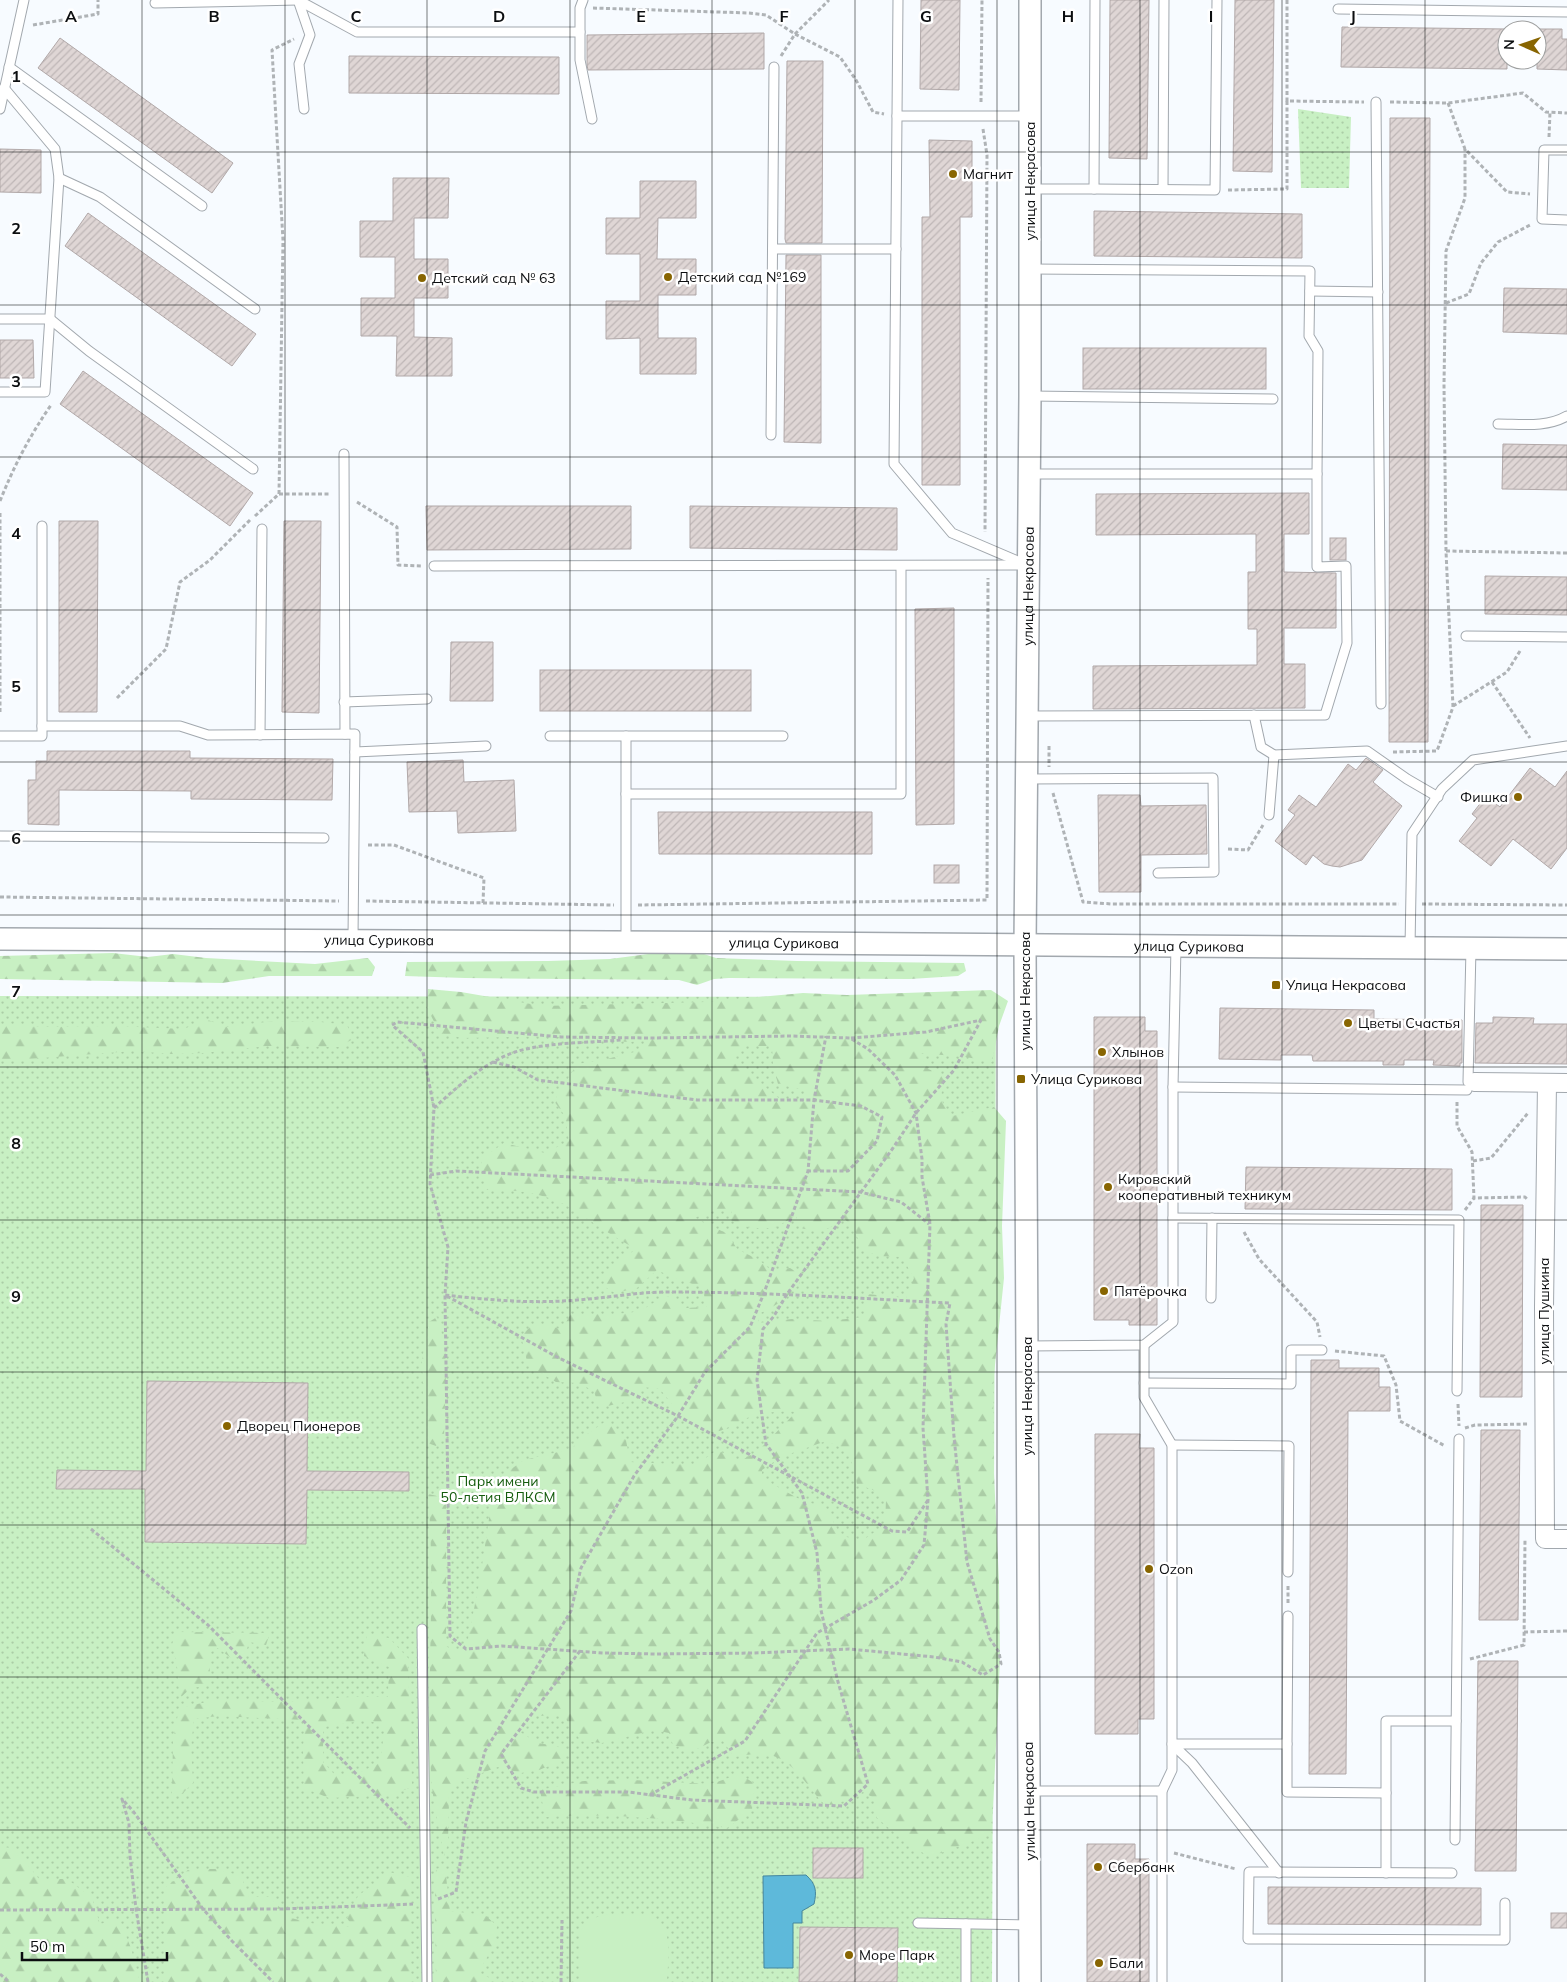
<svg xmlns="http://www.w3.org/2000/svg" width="1567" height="1982" font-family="Mulish,sans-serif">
	<defs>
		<pattern id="grass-dots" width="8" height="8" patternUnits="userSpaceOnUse" patternTransform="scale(1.25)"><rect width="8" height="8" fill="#c8f0c3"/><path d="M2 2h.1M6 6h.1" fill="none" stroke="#abcda6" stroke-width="1.8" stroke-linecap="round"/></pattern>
		<pattern id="forest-firs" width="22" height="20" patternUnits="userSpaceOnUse" patternTransform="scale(1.25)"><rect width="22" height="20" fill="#c8f0c3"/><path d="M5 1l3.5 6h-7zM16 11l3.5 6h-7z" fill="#abcda6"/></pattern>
		<pattern id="building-hatch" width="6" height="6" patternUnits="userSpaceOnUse" patternTransform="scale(1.25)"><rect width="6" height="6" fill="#dfd6d5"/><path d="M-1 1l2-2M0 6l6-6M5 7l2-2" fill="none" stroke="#beb6b6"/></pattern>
	</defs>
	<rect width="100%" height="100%" fill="#f7fbff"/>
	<g fill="url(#grass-dots)">
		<path d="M1298 109 1351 117 1349 188H1301Z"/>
		<path d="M0 996 996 997 992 1982H0Z"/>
	</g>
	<g fill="url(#forest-firs)" fill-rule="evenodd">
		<path d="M679 950 698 952 716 958 797 961 964 963 966 971 958 976 910 979 729 978 714 979 697 985 679 980 465 978 405 976 407 962 548 961 610 959Z"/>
		<path d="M113 953 148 957 173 954 206 958 315 964 368 958 375 967 372 976H269L222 983 0 979V956Z"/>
		<path d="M428 989 461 992 542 1006 706 1002 803 993 847 995 991 990 1008 1001 999 1026 992 1062 966 1057 919 1053 928 1069 946 1076C940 1096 938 1100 952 1116L994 1107 1006 1121 1002 1226 1004 1278 993 1384 994 1474 999 1582 1000 1659 993 1810 989 1835 930 1857 908 1844 877 1818 874 1798 863 1792 844 1801 826 1806C806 1787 793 1755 761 1754 753 1753 743 1756 734 1757L723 1741 711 1742 693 1751 673 1745 669 1733 654 1730 602 1743 581 1741 563 1715 536 1716 521 1724 520 1732 538 1743 556 1746 566 1750 561 1761 539 1770 521 1773 498 1767 458 1782 449 1794 448 1843 444 1856C440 1829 432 1801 431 1773 426 1681 436 1587 428 1494L446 1498V1646L459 1654 468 1639 480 1579 493 1492 507 1472 524 1460 571 1449 583 1437 606 1421 626 1440 630 1462 696 1465 717 1450 740 1461 758 1451 796 1412C782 1410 761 1413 747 1418 731 1424 723 1435 704 1431 690 1427 669 1401 660 1389L643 1387 625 1402 599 1408 594 1391 578 1383 556 1382 528 1365 521 1336 532 1325H550L561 1330 571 1314C588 1314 630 1316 643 1309 653 1304 656 1300 667 1296L686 1308 707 1307 702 1287 674 1278 657 1270 637 1288 615 1293 605 1287 606 1271 636 1249C613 1237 593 1222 571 1208 545 1193 514 1189 485 1190L481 1159 504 1143 545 1153 569 1141 565 1116 554 1101 577 1064 603 1060 642 1050 650 1040 629 1042 550 1036 462 1038 440 1033 427 1008ZM746 1046H772L773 1065 778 1084 804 1090 805 1102 780 1099 745 1071 732 1055ZM732 1210 730 1220 751 1228H774L796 1216 800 1228C822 1233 827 1231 844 1218L855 1231 862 1250 879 1256 902 1257 914 1278 906 1298 867 1294 864 1317 828 1321 792 1319 758 1323 760 1313C777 1306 788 1297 800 1283L798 1273 790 1268 772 1271 759 1260 737 1249 728 1234 694 1218 712 1211ZM826 1441 849 1451 857 1484 873 1490 886 1500 885 1525 863 1540 841 1536 826 1508 799 1499 762 1478V1470L781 1457Z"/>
		<path d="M205 1019 227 1027 274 1021 321 1022 347 1025 353 1039 339 1047 267 1046 203 1053 172 1054 133 1051 15 1060 0 1059V1024L44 1027 114 1026 184 1029Z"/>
		<path d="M437 1317 445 1345 446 1370 444 1436 436 1446 425 1442 422 1360 429 1322Z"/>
		<path d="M177 1632 270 1633 266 1645 249 1642 245 1656 231 1658 218 1648 209 1653 210 1675 206 1686 191 1688 181 1697 178 1684 177 1666 172 1644Z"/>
		<path d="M367 1634 389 1638 408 1658 412 1787 391 1795 329 1798 304 1788 303 1747 306 1720 218 1716 194 1719 191 1747 193 1783 183 1793 172 1794 173 1741 179 1708 216 1700 283 1702 351 1697H388L389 1667 364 1656ZM367 1720 385 1726 380 1763 356 1774 335 1775 323 1762V1727Z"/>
		<path d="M740 1774 755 1784 752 1810 727 1828C667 1818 606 1813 545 1817L540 1790 584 1781 632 1780 711 1784Z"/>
		<path d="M0 1847 14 1848 39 1879H67L92 1898 100 1924 119 1919 131 1948 140 1982H0Z"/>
		<path d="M445 1867 450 1911 485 1915 497 1926 494 1945 478 1973 490 1978 491 1982H436L435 1900 436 1869Z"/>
		<path d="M204 1869H216L241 1876 249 1897H269L291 1918 315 1924 353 1927 347 1918 358 1896 389 1872 410 1877 411 1982H165L166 1887 188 1870Z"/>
	</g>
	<path fill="#c8f0c3" d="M649 1914C675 1925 668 1959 667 1982H579C579 1967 578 1950 580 1935 585 1908 628 1915 649 1914Z"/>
	<path fill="#5eb9da" stroke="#45869d" d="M806 1875C816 1884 817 1891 814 1904L802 1911V1923H793V1968H764L763 1876Z"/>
	<g fill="url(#building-hatch)" stroke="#b1a8a8">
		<path d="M921 0H960L959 90 920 89Z"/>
		<path d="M1110 0H1149L1147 159 1109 158Z"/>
		<path d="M1235 0H1274L1272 172 1233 171Z"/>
		<path d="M1342 27 1507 29V69L1341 67Z"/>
		<path d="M1537 29H1562V39H1567V70L1537 69Z"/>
		<path d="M764 33V69L588 70 587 65V35Z"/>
		<path d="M60 38 233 163 212 193 38 68Z"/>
		<path d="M349 56 559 57V94L349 93Z"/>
		<path d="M787 61H823L822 243H786L785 239Z"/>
		<path d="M1390 118H1430L1428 742H1389Z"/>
		<path d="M929 140 972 141V217H960V485H922V217H930Z"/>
		<path d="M0 149 41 150V193L0 192Z"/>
		<path d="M393 178H449L448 218H414V259H448V298H414V337L452 338V376H396L397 336H361V298H395V257H360V221H393Z"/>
		<path d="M640 181H696V218H658L657 259H696V295H658V338H696V374H640V338L606 339V301H640V254H606V218H640Z"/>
		<path d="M1094 211 1302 214V258L1094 256Z"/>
		<path d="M88 213 256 334 232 366 65 246Z"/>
		<path d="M786 255H821V443L784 442Z"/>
		<path d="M1504 288 1567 289V334L1503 332Z"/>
		<path d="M0 340H33L34 378H0Z"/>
		<rect x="1083" y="348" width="183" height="41"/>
		<path d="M83 371 253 493 230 526 60 404Z"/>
		<path d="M1503 444 1567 445V490L1502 489Z"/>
		<path d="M1309 493V534H1284V572L1336 573V628H1284V664H1305V708L1093 709V666L1257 665V629H1248V572H1256V534L1096 535V494Z"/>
		<path d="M426 506H631V549L427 550Z"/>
		<path d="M690 506 897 508V550L690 548Z"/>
		<path d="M59 521H98L97 712H59Z"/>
		<path d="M284 521H321L319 713 282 712Z"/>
		<rect x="1330" y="538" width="16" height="22"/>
		<path d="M1485 576 1567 577V615L1485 614Z"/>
		<path d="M954 608V824L916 825 915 609Z"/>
		<path d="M451 642H493V701H450Z"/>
		<rect x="540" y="670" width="211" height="41"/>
		<path d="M47 751H190V758L333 759 332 800 191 799V791L59 790V825L28 824V780H36V761H47Z"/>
		<path d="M1366 758 1383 770 1373 782 1402 806 1362 860 1340 867 1332 866 1324 864 1313 855 1306 865 1275 841 1295 815 1288 810 1299 795 1316 807 1348 764 1356 770Z"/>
		<path d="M463 760 464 782 514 780 516 831 458 833 457 811 409 812 407 762Z"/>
		<path d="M1530 768 1555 787 1567 771V848L1551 869 1513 839 1491 866 1459 841 1477 818 1472 814 1486 796 1500 807Z"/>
		<path d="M1098 795H1140L1141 806 1206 805 1207 854 1141 855V892H1099Z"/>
		<path d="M658 812H872V854H659Z"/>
		<rect x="934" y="865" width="25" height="18"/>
		<path d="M1220 1008 1374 1010V1019L1462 1020V1063H1460V1066L1433 1065 1434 1060H1404V1065H1383V1061H1313L1312 1055H1281V1060L1219 1059Z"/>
		<path d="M1094 1017H1145V1031H1157V1325H1129V1320H1094Z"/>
		<path d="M1493 1017 1534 1018 1533 1024H1567V1064L1475 1063 1476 1023H1493Z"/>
		<path d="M1246 1167 1452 1169V1210L1245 1209Z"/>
		<path d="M1481 1205H1523L1522 1397H1480Z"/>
		<path d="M1311 1360H1339V1368H1379V1387H1390V1411H1348L1346 1774H1309Z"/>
		<path d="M147 1381 308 1383 307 1471 409 1472V1491L307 1490 306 1544 145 1542V1489H56L57 1470 146 1471Z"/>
		<path d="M1481 1430H1520L1518 1620H1479Z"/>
		<path d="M1095 1434H1140L1139 1448H1154V1719H1138V1734H1095Z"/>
		<path d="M1478 1661H1518L1516 1871H1475Z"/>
		<path d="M1087 1844H1135V1859H1149V1982H1087Z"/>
		<rect x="813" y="1848" width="50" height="30"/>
		<path d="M1268 1887 1481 1888V1925L1268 1924Z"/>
		<rect x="1551" y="1913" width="16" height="15"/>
		<path d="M800 1927 898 1928 897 1982H799Z"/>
	</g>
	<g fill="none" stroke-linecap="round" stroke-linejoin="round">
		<defs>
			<g id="service">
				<path d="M298 0 357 32H580"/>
				<path d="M298 0 310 35 299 64 304 109"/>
				<path d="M583 0 580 8V60L592 119"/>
				<path d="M898 0 894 464 952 533 1027 565"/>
				<path d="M155 3 298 0"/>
				<path d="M1338 9 1567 12"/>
				<path d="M9 67 202 206"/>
				<path d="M1376 102 1381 704"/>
				<path d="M0 109 24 0"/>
				<path d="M897 116H1029"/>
				<path d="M1567 150H1544L1542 219 1567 220"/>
				<path d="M59 178 100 197 255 309"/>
				<path d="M1031 189H1094L1095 0"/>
				<path d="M1094 189 1215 190 1217 0"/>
				<path d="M1163 189 1164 0"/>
				<path d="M773 249H896"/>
				<path d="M1030 269 1310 271 1309 336 1318 351 1317 474"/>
				<path d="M1310 291 1378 292"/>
				<path d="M0 319H50L89 351 253 469"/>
				<path d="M0 392H45L59 178 55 149 4 88"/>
				<path d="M1030 396 1273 399"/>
				<path d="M1498 424C1521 424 1546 428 1567 416"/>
				<path d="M771 435 774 67"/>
				<path d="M344 454 345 734"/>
				<path d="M434 566 1024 565"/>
				<path d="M1466 636 1567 637"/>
				<path d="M344 702 427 699"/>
				<path d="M1254 715 1261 747 1274 755 1367 751 1407 779 1438 797"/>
				<path d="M1027 716 1325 715 1347 643 1346 566 1317 567V474H1029"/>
				<path d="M42 726H180L208 735 355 734 353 939"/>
				<path d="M260 735 262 529"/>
				<path d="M0 736H42V526"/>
				<path d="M550 736H626V943"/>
				<path d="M626 736H783"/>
				<path d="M355 752 486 746"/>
				<path d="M1027 779 1213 778 1214 872 1158 873"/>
				<path d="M626 794H901V566"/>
				<path d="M1269 815 1274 755"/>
				<path d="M0 836 324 838"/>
				<path d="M1410 947 1412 834 1442 789 1473 760 1567 746"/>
				<path d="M1468 1082 1471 948"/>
				<path d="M1173 1087 1467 1090"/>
				<path d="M1173 1218 1459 1220 1457 1391"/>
				<path d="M1211 1298 1212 1218"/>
				<path d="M1144 1345V1397L1172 1445V1770L1162 1791V1982"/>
				<path d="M1027 1346 1144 1345 1173 1322V1087L1176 946"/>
				<path d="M1144 1383 1291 1384V1350H1322"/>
				<path d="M1172 1445 1289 1446 1288 1572"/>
				<path d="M422 1629 427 1982"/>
				<path d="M1287 1744V1792L1386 1793V1721H1456"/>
				<path d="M1029 1791H1162"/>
				<path d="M1455 1840 1459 1439"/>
				<path d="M1279 1873 1192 1763 1172 1744H1287L1288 1616"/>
				<path d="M1386 1873V1793"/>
				<path d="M1452 1873 1249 1872 1248 1939 1505 1940V1903"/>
				<path d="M918 1923 1030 1925"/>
				<path d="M966 1982V1924"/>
			</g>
			<g id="minor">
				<path d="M1474 1082 1567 1083"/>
				<path d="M1547 1083 1544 1307 1545 1539H1567"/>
			</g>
			<g id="tertiary">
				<path id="s1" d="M0 939C522 939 1045 946 1567 949"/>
				<path id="s2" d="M1030 1982 1025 946 1030 396V0"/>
			</g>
		</defs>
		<use href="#service" stroke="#a2a8ae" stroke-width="11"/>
		<use href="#minor" stroke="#a2a8ae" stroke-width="20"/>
		<use href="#tertiary" stroke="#a2a8ae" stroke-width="24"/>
		<g stroke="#afb3b6" stroke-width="3" stroke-dasharray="4 2.5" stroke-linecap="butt">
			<path d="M1287 0V101L1364 102"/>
			<path d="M593 8 749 13 766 15 795 34 840 57 856 80 873 112 884 114"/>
			<path d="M33 25 98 14V0"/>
			<path d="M781 56 795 34 829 0"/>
			<path d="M981 102 982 0"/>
			<path d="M1390 102 1448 103 1523 93 1546 112 1567 113"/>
			<path d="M1448 103 1465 149 1507 192 1530 194"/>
			<path d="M983 129 987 155 985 532"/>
			<path d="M1549 137 1550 112"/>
			<path d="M1228 190 1287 189V101"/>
			<path d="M1446 303 1469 294 1481 263 1498 242 1530 225"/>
			<path d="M279 494H331"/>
			<path d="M0 501C14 466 29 437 51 405"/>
			<path d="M357 502 397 527 398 565 422 566"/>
			<path d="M0 513V712"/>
			<path d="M255 516 279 494 283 240 272 50 294 39"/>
			<path d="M1446 551 1444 385 1446 251 1465 198V149"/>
			<path d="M1492 682 1530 738"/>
			<path d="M117 698 166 649 180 582 210 560 250 520"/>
			<path d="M1453 706 1507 672 1520 651"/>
			<path d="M1049 746V767"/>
			<path d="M1393 752 1437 751 1453 707 1446 551 1567 553"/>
			<path d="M1053 793 1083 902 1112 904H1399"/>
			<path d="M368 845H394L484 878 483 903"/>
			<path d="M1228 849 1248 850 1263 825"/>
			<path d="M0 897 339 901"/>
			<path d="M366 901 614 905"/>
			<path d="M1422 904 1567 905"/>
			<path d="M638 905 987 900 988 578"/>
			<path d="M851 1038 926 1032 981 1020"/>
			<path d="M493 1062 514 1067 538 1080 697 1100H814L861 1106 882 1117 877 1141 848 1171H808"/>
			<path d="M1457 1102V1126L1472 1152 1474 1198 1525 1197 1527 1199"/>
			<path d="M434 1108C458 1086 484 1063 515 1052 547 1042 588 1043 621 1040"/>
			<path d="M1473 1161 1491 1158 1528 1113"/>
			<path d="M430 1175 456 1171 860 1192 901 1202 929 1224"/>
			<path d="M1465 1210 1474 1198"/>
			<path d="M1244 1232 1259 1259 1317 1322 1320 1337"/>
			<path d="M1335 1351 1384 1356 1396 1385 1400 1421 1445 1446"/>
			<path d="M1458 1404 1459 1426"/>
			<path d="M1465 1428 1475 1425 1528 1424"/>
			<path d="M91 1529 208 1625 410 1828"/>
			<path d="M1288 1603V1584"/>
			<path d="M1524 1632 1567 1631"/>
			<path d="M580 1651 501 1754 521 1788 534 1792H628L692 1800 844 1806 868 1784 838 1682 825 1628 821 1610 817 1553 802 1493 766 1444 757 1380 763 1329 774 1316 787 1294 893 1148 916 1113 954 1070 981 1020"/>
			<path d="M1470 1659 1524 1645 1525 1539"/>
			<path d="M650 1795 745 1741 817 1633 874 1600 901 1580 924 1545 928 1500 923 1428 930 1224 922 1177V1159L916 1113 895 1075 868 1049 850 1038 790 1036 651 1038 561 1037 397 1022 392 1025 423 1052 434 1108 430 1184 448 1247 445 1295 450 1636 466 1649 502 1646 603 1653 656 1654 754 1653 849 1649 934 1657 962 1662 983 1675 1001 1664 999 1652 990 1639 967 1562 954 1437 946 1324 950 1303 928 1302C841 1297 754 1292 667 1292 637 1292 607 1298 577 1300 533 1304 488 1300 445 1295L557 1357 678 1416 892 1531 907 1532 928 1500"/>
			<path d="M1174 1853 1236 1869"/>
			<path d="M438 1899 456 1892 466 1822 485 1751 571 1611 581 1568 634 1476 678 1416 705 1372 750 1327 764 1293 808 1171 814 1100 826 1036"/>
			<path d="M0 1910 282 1909 413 1904"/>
			<path d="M0 1974 9 1982"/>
			<path d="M148 1982 136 1909 130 1856 129 1823 122 1799 133 1811 203 1909 232 1941 273 1982"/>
			<path d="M561 1982 562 1920"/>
		</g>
		<use href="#service" stroke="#fff" stroke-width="9"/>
		<use href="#minor" stroke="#fff" stroke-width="18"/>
		<use href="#tertiary" stroke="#fff" stroke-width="21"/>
	</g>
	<path fill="none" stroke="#0c0e10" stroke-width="1" stroke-opacity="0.55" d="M142 0V1982M285 0V1982M427 0V1982M570 0V1982M712 0V1982M855 0V1982M997 0V1982M1140 0V1982M1282 0V1982M1425 0V1982M0 152H1567M0 305H1567M0 457H1567M0 610H1567M0 762H1567M0 915H1567M0 1067H1567M0 1220H1567M0 1372H1567M0 1525H1567M0 1677H1567M0 1830H1567"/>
	<g fill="#886501" stroke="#fff" stroke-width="2">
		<circle cx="953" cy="174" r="5"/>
		<circle cx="668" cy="277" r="5"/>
		<circle cx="422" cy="278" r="5"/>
		<circle cx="1518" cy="797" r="5"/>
		<rect x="1271" y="980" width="10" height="10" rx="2.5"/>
		<circle cx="1348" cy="1023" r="5"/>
		<circle cx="1102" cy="1052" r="5"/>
		<rect x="1016" y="1074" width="10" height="10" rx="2.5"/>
		<circle cx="1108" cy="1187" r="5"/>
		<circle cx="1104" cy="1291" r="5"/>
		<circle cx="227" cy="1426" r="5"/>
		<circle cx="1149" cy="1569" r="5"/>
		<circle cx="1098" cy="1867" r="5"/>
		<circle cx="849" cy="1955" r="5"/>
		<circle cx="1099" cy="1963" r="5"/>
	</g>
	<g text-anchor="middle" stroke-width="5" stroke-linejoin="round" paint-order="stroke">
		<g font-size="14" fill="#0c0e10" stroke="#fff" text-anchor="start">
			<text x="963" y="179">Магнит</text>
			<text x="678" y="282">Детский сад №169</text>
			<text x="432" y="283">Детский сад № 63</text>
			<text x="1508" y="802" text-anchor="end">Фишка</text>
			<text x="1286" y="990">Улица Некрасова</text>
			<text x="1358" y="1028">Цветы Счастья</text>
			<text x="1112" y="1057">Хлынов</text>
			<text x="1031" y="1084">Улица Сурикова</text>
			<text x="1118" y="1184">Кировский<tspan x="1118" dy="16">кооперативный техникум</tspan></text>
			<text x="1114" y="1296">Пятёрочка</text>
			<text x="237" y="1431">Дворец Пионеров</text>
			<text x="1159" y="1574">Ozon</text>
			<text x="1108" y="1872">Сбербанк</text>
			<text x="859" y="1960">Море Парк</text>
			<text x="1109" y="1968">Бали</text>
		</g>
		<g font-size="14" fill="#0c0e10" stroke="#fff">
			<text transform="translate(1030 181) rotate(-90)" y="5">улица Некрасова</text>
			<text dy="5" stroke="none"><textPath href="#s2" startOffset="1396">улица Некрасова</textPath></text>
			<text dy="5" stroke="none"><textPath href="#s1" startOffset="379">улица Сурикова</textPath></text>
			<text dy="5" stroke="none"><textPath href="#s1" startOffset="784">улица Сурикова</textPath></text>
			<text dy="5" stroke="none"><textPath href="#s1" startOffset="1189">улица Сурикова</textPath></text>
			<text transform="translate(1025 991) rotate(-90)" y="5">улица Некрасова</text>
			<text transform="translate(1544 1311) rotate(-90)" y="5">улица Пушкина</text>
			<text transform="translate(1027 1396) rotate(-90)" y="5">улица Некрасова</text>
			<text transform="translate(1029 1801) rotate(-91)" y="5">улица Некрасова</text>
		</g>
		<g font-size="14" fill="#145c0d" stroke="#fff">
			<text x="498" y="1486">Парк имени<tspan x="498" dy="16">50-летия ВЛКСМ</tspan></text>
		</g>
	</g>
	<g font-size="16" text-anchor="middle" font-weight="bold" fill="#0c0e10" stroke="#fff" stroke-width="5" stroke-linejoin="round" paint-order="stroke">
		<text x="71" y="22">A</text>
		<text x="214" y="22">B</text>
		<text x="356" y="22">C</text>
		<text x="499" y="22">D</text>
		<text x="641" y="22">E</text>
		<text x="784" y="22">F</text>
		<text x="926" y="22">G</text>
		<text x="1068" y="22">H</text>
		<text x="1211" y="22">I</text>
		<text x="1353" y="22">J</text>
		<text x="16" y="82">1</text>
		<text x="16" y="234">2</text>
		<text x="16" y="387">3</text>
		<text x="16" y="539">4</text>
		<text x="16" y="692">5</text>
		<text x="16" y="844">6</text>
		<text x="16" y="997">7</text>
		<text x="16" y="1149">8</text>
		<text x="16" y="1302">9</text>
	</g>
	<g transform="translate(1522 45) rotate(272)"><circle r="24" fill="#ffffff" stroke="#9e9f9f"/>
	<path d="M0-4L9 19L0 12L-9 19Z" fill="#886501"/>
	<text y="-8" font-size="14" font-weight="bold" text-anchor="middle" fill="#0c0e10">N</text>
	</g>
	<path d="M22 1952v8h145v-8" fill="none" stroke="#0c0e10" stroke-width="2.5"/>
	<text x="30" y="1952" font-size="15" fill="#0c0e10" stroke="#ffffff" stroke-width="4" paint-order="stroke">50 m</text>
</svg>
